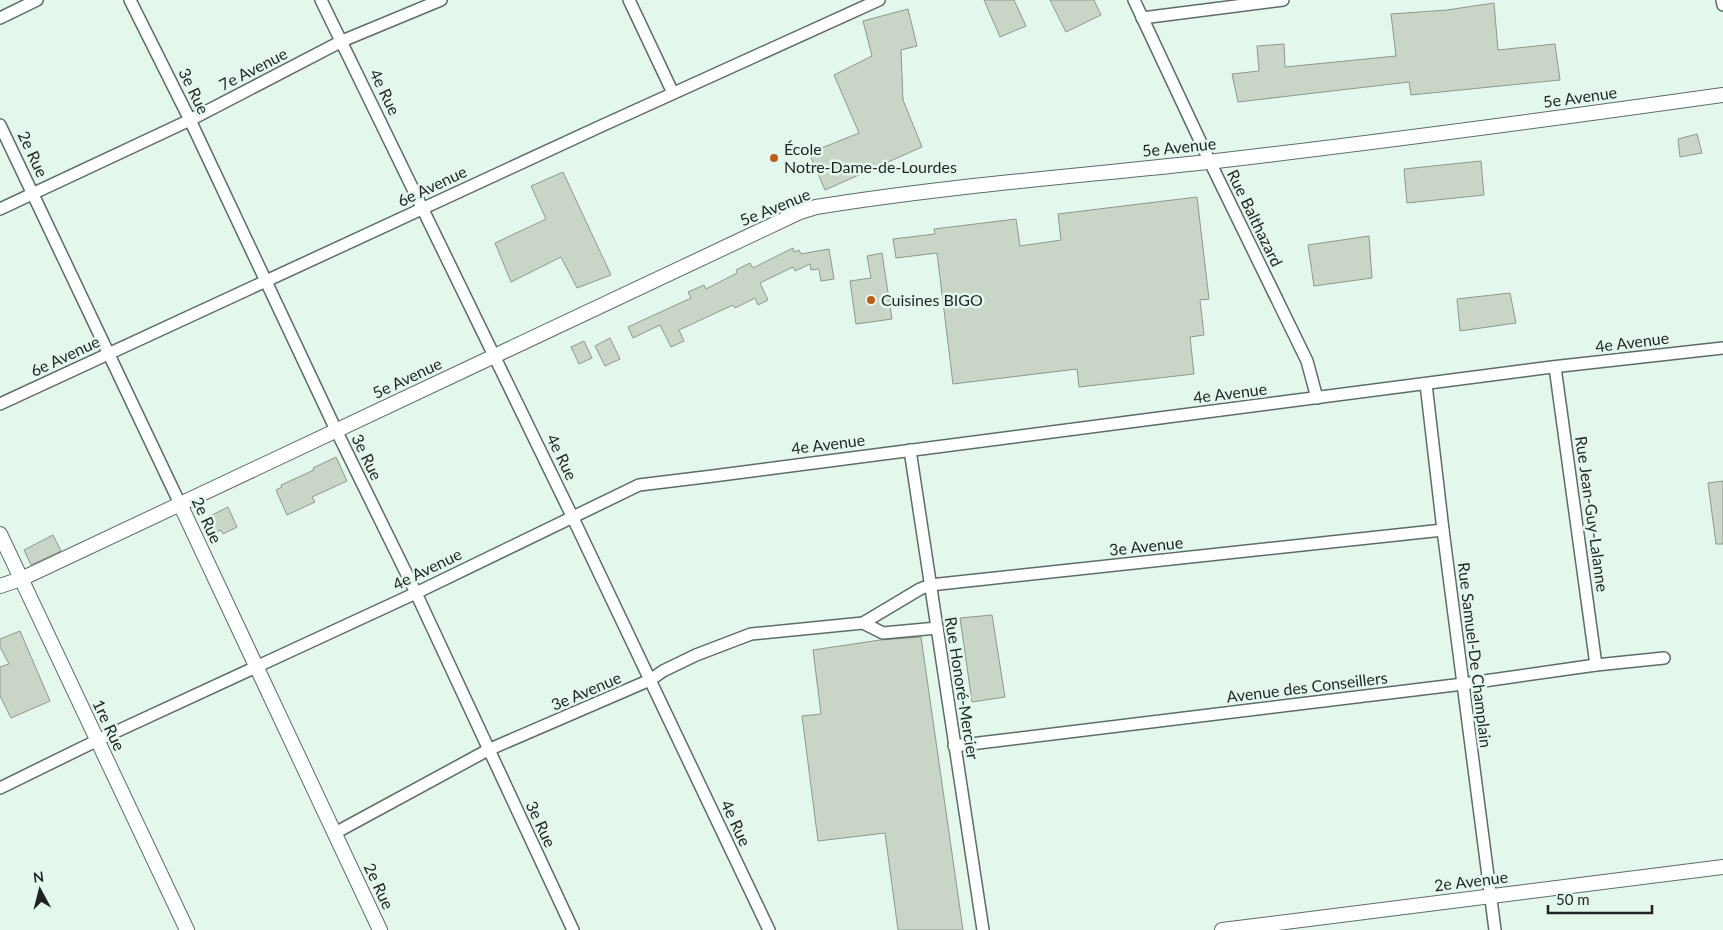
<svg xmlns="http://www.w3.org/2000/svg" width="1723" height="930" font-family="Lato,sans-serif">
	<rect width="100%" height="100%" fill="#e4f7ed"/>
	<g fill="#c8d5c7" stroke="#8e998c">
		<path d="M984 0H1014L1026 26 1000 37Z"/>
		<path d="M1050 0H1094L1101 15 1066 32Z"/>
		<path d="M1494 3 1498 50 1555 44 1560 80 1411 95 1409 82 1238 102 1232 74 1259 71 1257 46 1284 44 1285 67 1396 56 1391 14 1447 10Z"/>
		<path d="M908 9 917 46 901 50 903 100 922 147 825 190 809 153 859 133 834 75 872 56 863 21Z"/>
		<path d="M1697 134 1702 153 1680 157 1678 139Z"/>
		<path d="M1481 161 1484 195 1407 203 1404 169Z"/>
		<path d="M563 172 611 275 577 288 561 257 511 282 495 243 546 219 531 186Z"/>
		<path d="M1197 197 1209 299 1200 300 1204 335 1190 337 1194 374 1079 387 1077 369 953 384 937 253 896 258 893 239 935 234 934 229 1016 219 1020 246 1061 240 1058 214Z"/>
		<path d="M1369 236 1372 278 1314 286 1308 245Z"/>
		<path d="M793 248 794 252 799 250 801 254 829 249 834 279 821 281 819 269 811 270 810 264 795 271 793 267 760 283 768 300 758 305 755 298 735 308 733 305 679 330 684 341 671 347 660 325 633 338 628 327 691 298 688 292 704 285 706 289 737 273 736 270 750 263 753 268Z"/>
		<path d="M882 253 892 319 856 324 850 281 871 278 867 256Z"/>
		<path d="M1510 293 1516 323 1460 331 1457 299Z"/>
		<path d="M610 338 620 359 605 366 595 346Z"/>
		<path d="M584 341 592 358 579 364 571 347Z"/>
		<path d="M336 457 347 481 312 497 315 502 287 515 276 490 282 487 281 485 314 470 313 468Z"/>
		<path d="M1723 481V544H1716L1708 483Z"/>
		<path d="M228 507 237 527 223 534 221 530 213 534 206 518Z"/>
		<path d="M53 535 61 551 31 565 24 550Z"/>
		<path d="M992 615 1005 697 972 702 960 618Z"/>
		<path d="M20 631 50 701 11 718 0 696V667L9 664 0 647V639Z"/>
		<path d="M921 637 963 930H898L885 833 818 841 802 716 821 714 813 650 880 640Z"/>
	</g>
	<g fill="none" stroke-linecap="round" stroke-linejoin="round">
		<defs>
			<g id="minor">
				<path d="M130 0 190 120 336 430 416 593 573 930"/>
				<path d="M321 0 572 516 769 930"/>
				<path d="M629 0 673 93"/>
				<path d="M1134 0 1210 162 1307 361 1317 398"/>
				<path d="M1722 0 1723 5"/>
				<path d="M0 18 37 0"/>
				<path d="M1142 18 1283 0"/>
				<path d="M0 125 180 504"/>
				<path d="M0 209 190 120 342 41 441 0"/>
				<path d="M1555 367 1596 665"/>
				<path d="M1426 384 1443 530 1495 930"/>
				<path d="M0 404 599 127 879 0"/>
				<path d="M910 450 983 930"/>
				<path d="M863 623 883 633 937 628"/>
				<path d="M954 746 1463 684 1596 665 1664 658"/>
				<path d="M0 788 98 740 416 593 639 485 713 476 1552 367 1723 348"/>
				<path d="M335 833 488 750 650 680 663 671 696 655 751 634 863 623 920 589 930 585 1443 530"/>
			</g>
			<g id="tertiary">
				<path d="M180 504 380 930"/>
				<path d="M0 534 187 930"/>
				<path d="M0 586 21 579 800 212 816 207C946 186 1078 176 1208 162 1380 142 1552 119 1723 95"/>
				<path d="M1222 930 1723 867"/>
			</g>
		</defs>
		<use href="#minor" stroke="#5c6d65" stroke-width="14"/>
		<use href="#tertiary" stroke="#5c6d65" stroke-width="16"/>
		<use href="#minor" stroke="#fff" stroke-width="11"/>
		<use href="#tertiary" stroke="#fff" stroke-width="14"/>
	</g>
	<g fill="#be5e1a" stroke="#e4f7ed" stroke-width="2">
		<circle cx="774" cy="158" r="5"/>
		<circle cx="871" cy="300" r="5"/>
	</g>
	<g text-anchor="middle" stroke-width="5" stroke-linejoin="round" paint-order="stroke">
		<g font-size="16" fill="#1e2522" stroke="#e4f7ed">
			<text transform="translate(253 69) rotate(-27)" y="6">7e Avenue</text>
			<text transform="translate(194 91) rotate(64)" y="6">3e Rue</text>
			<text transform="translate(385 92) rotate(64)" y="6">4e Rue</text>
			<text transform="translate(1580 97) rotate(-8)" y="6">5e Avenue</text>
			<text transform="translate(1179 147) rotate(-6)" y="6">5e Avenue</text>
			<text transform="translate(33 154) rotate(65)" y="6">2e Rue</text>
			<text transform="translate(432 186) rotate(-25)" y="6">6e Avenue</text>
			<text transform="translate(775 207) rotate(-22)" y="6">5e Avenue</text>
			<text transform="translate(1255 218) rotate(64)" y="6">Rue Balthazard</text>
			<text transform="translate(1632 342) rotate(-7)" y="6">4e Avenue</text>
			<text transform="translate(65 356) rotate(-25)" y="6">6e Avenue</text>
			<text transform="translate(407 378) rotate(-25)" y="6">5e Avenue</text>
			<text transform="translate(1230 393) rotate(-7)" y="6">4e Avenue</text>
			<text transform="translate(828 444) rotate(-7)" y="6">4e Avenue</text>
			<text transform="translate(367 457) rotate(64)" y="6">3e Rue</text>
			<text transform="translate(562 457) rotate(64)" y="6">4e Rue</text>
			<text transform="translate(1592 514) rotate(82)" y="6">Rue Jean-Guy-Lalanne</text>
			<text transform="translate(207 520) rotate(65)" y="6">2e Rue</text>
			<text transform="translate(1146 546) rotate(-6)" y="6">3e Avenue</text>
			<text transform="translate(427 569) rotate(-26)" y="6">4e Avenue</text>
			<text transform="translate(1475 655) rotate(83)" y="6">Rue Samuel-De Champlain</text>
			<text transform="translate(1307 687) rotate(-7)" y="6">Avenue des Conseillers</text>
			<text transform="translate(962 688) rotate(81)" y="6">Rue Honoré-Mercier</text>
			<text transform="translate(586 691) rotate(-23)" y="6">3e Avenue</text>
			<text transform="translate(109 725) rotate(65)" y="6">1re Rue</text>
			<text transform="translate(736 823) rotate(65)" y="6">4e Rue</text>
			<text transform="translate(541 824) rotate(65)" y="6">3e Rue</text>
			<text transform="translate(1471 881) rotate(-7)" y="6">2e Avenue</text>
			<text transform="translate(379 886) rotate(65)" y="6">2e Rue</text>
		</g>
		<g font-size="16" fill="#1e2522" stroke="#e4f7ed" text-anchor="start">
			<text x="784" y="155">École<tspan x="784" dy="18">Notre-Dame-de-Lourdes</tspan></text>
			<text x="881" y="306">Cuisines BIGO</text>
		</g>
	</g>
	<g transform="translate(40 890) rotate(353)" stroke="#e4f7ed" stroke-width="4" paint-order="stroke">
	<path d="M0-4L9 19L0 12L-9 19Z" fill="#1e2522"/>
	<text y="-8" font-size="14" font-weight="bold" text-anchor="middle" fill="#1e2522">N</text>
	</g>
	<path d="M1548 905v8h104v-8" fill="none" stroke="#1e2522" stroke-width="2.5"/>
	<text x="1556" y="905" font-size="15" fill="#1e2522" stroke="#e4f7ed" stroke-width="4" paint-order="stroke">50 m</text>
</svg>
